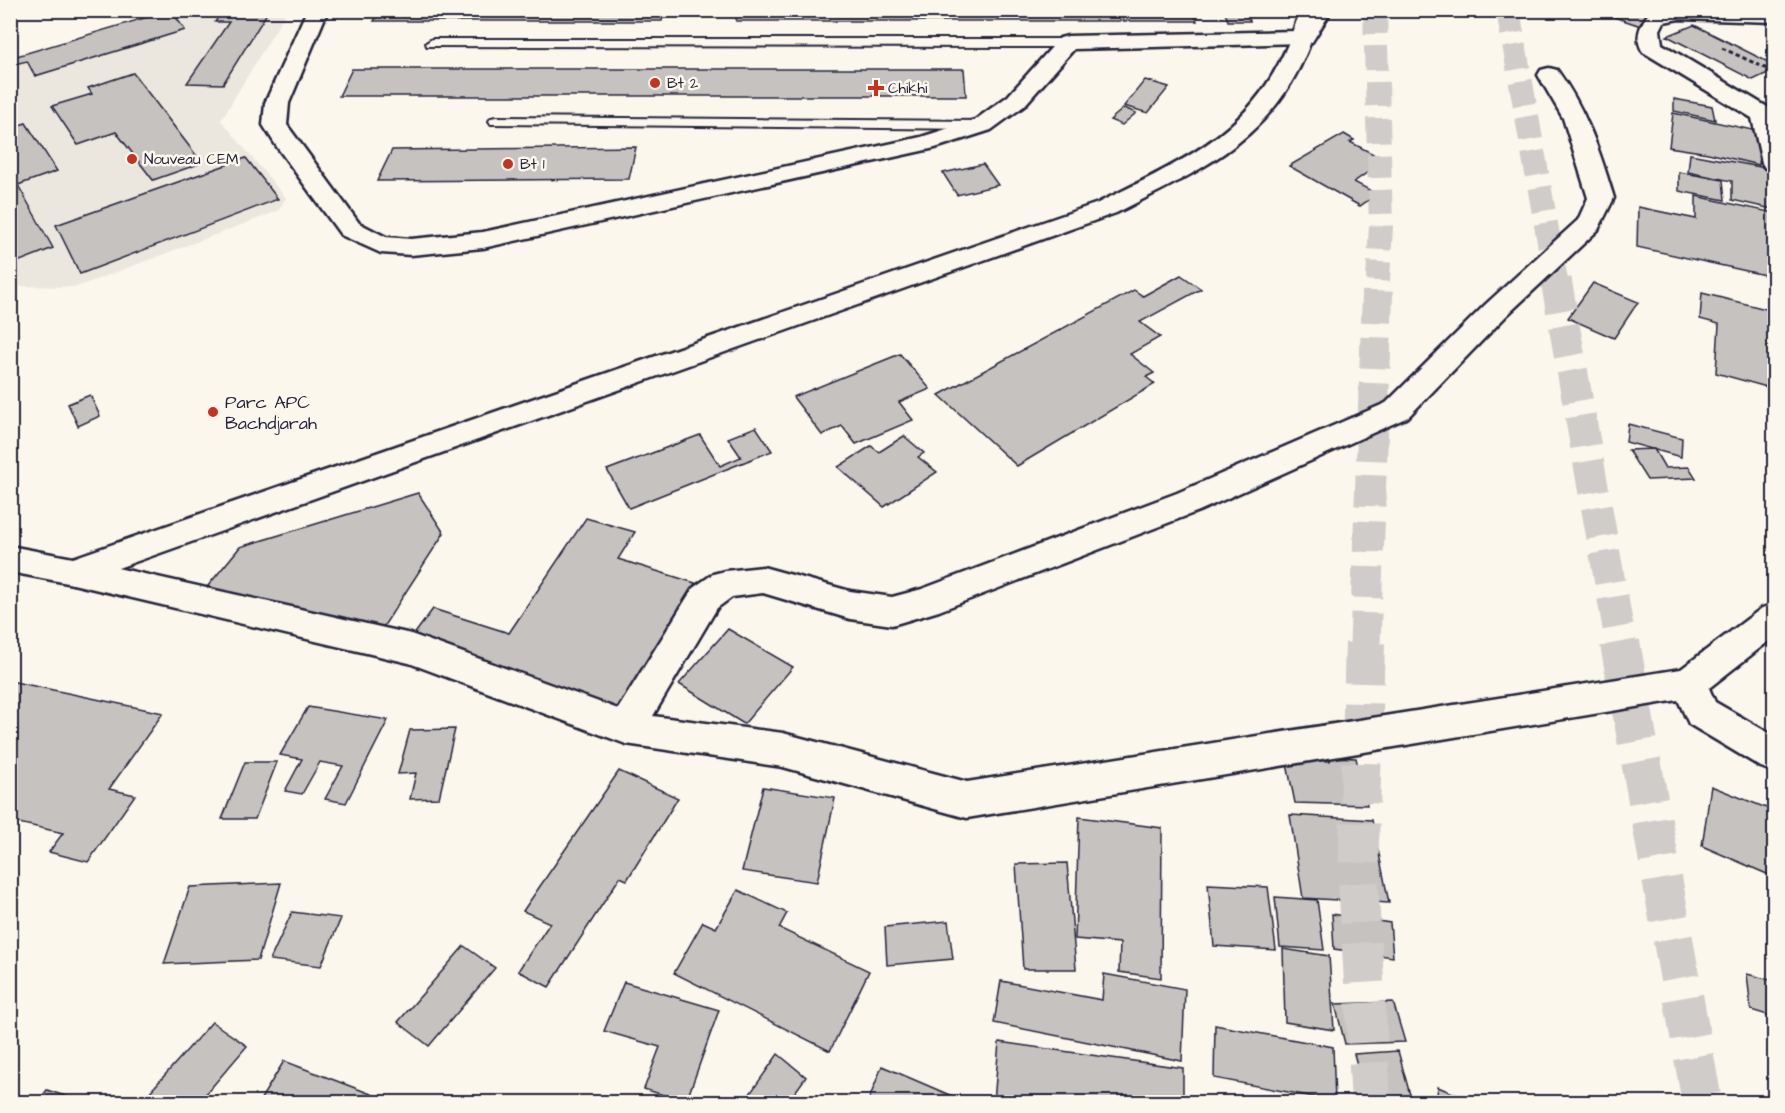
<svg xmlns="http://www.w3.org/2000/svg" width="1785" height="1113" font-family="'Architects Daughter',sans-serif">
	<rect width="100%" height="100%" fill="#fbf7ec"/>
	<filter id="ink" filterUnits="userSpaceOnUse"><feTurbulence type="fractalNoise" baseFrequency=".0167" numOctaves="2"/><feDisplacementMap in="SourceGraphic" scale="12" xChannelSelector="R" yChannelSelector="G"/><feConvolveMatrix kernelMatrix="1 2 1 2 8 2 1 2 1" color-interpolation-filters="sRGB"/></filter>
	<g filter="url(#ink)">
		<path fill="#ebe7df" d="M172 11H287L221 120 286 198 278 211 77 287 11 286V59Z"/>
		<g fill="#c6c2c0" stroke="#22223b" stroke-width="1.5">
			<path d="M171 10 185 30 35 76 27 61 10 65V58Z"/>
			<path d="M223 10H269L223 84 187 83 229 22H215Z"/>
			<path d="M381 10H665L662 21H374Z"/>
			<path d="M737 10H1194L1197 21H736Z"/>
			<path d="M1224 10H1245L1250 21H1228Z"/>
			<path d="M1613 10H1654L1641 26 1608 15Z"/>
			<path d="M1694 25 1774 65V70L1753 80 1667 36Z"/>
			<path d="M352 69H964L966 96H339Z"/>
			<path d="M133 73 202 163 153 180 116 132 78 145 52 106 92 94 88 88Z"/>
			<path d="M1145 80 1169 87 1148 113 1124 106Z"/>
			<path d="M1674 99 1712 106 1715 120 1674 111Z"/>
			<path d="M1124 108 1136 113 1122 125 1110 120Z"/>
			<path d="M1673 113 1762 132 1759 165 1708 153 1669 147Z"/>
			<path d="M26 123 57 171 18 185 53 248 10 265V128Z"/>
			<path d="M1344 134 1354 140 1350 142 1385 160 1354 182 1377 194 1360 206 1289 166Z"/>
			<path d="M636 147 629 179 377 181 392 150Z"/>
			<path d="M1690 154 1771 169 1772 209 1732 200V181L1688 172Z"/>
			<path d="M246 158 278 199 80 274 56 225Z"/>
			<path d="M983 164 998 185 957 195 943 173Z"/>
			<path d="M1679 172 1723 180 1725 200 1679 191Z"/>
			<path d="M1696 196 1774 213V277L1637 247 1638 207 1696 219Z"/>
			<path d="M1181 275 1201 289 1140 322 1160 337 1130 354 1154 373 1146 377 1155 384 1017 466 939 395 1134 290 1143 296Z"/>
			<path d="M1593 283 1638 302 1614 338 1568 318Z"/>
			<path d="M1702 293 1774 311V389L1716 373 1719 324 1700 319Z"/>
			<path d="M900 354 930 389 899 402 913 420 856 444 842 426 822 435 793 397Z"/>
			<path d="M90 395 100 416 78 426 68 404Z"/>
			<path d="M1628 424 1682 438 1681 457 1626 442Z"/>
			<path d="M756 427 772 451 629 508 607 470 700 435 720 466 741 457 728 438Z"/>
			<path d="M904 436 924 453 918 457 937 472 884 507 838 467 871 446 879 452Z"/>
			<path d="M1654 449 1665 468 1689 467 1696 478 1647 480 1628 450Z"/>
			<path d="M418 493 444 533 378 635 198 598 240 547Z"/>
			<path d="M586 518 635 532 618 559 695 583 620 713 407 644 433 609 509 633Z"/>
			<path d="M728 629 793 667 744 724 679 684Z"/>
			<path d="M10 681 163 713 109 789 135 795 88 862 49 852 63 833 10 821Z"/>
			<path d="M308 707 388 720 346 803 325 799 343 766 320 762 302 794 285 791 302 759 280 755Z"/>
			<path d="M455 729 439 798 410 799 416 773 398 774 410 730Z"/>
			<path d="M1330 757 1356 758 1367 805 1295 803 1286 759 1330 761Z"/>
			<path d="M245 762H277L255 819H222Z"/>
			<path d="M619 771 678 798 627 880 620 877 549 987 518 971 550 923 523 911Z"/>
			<path d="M1711 786 1774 811V877L1702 846Z"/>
			<path d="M763 787 835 798 817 882 742 871Z"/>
			<path d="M1290 815 1372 820 1389 903 1303 898Z"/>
			<path d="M1079 817 1162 828 1161 978 1119 972 1120 943 1075 939Z"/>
			<path d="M1067 863 1076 969H1023L1016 864Z"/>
			<path d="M281 883 258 960 164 964 190 887Z"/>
			<path d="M1208 884 1268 887 1276 950 1214 946Z"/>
			<path d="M738 890 787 913 779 928 869 971 830 1051 674 973 703 922 716 928Z"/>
			<path d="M1275 897 1317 900 1324 950 1280 947Z"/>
			<path d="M292 912 341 918 321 966 270 960Z"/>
			<path d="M1332 914 1390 923 1393 957 1334 949Z"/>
			<path d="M948 921 953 959 887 965 885 927Z"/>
			<path d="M464 946 495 968 429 1046 398 1022Z"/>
			<path d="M1283 949 1329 956 1334 1030 1285 1022Z"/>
			<path d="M1104 974 1185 989 1182 1061 994 1023 1001 981 1102 1000Z"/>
			<path d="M1747 974 1774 981V1017L1751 1010Z"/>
			<path d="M624 982 719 1010 686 1102 644 1089 660 1047 604 1031Z"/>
			<path d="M1393 1002 1405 1042 1345 1044 1335 1004Z"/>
			<path d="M212 1022 247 1046 199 1102H141Z"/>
			<path d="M1215 1025 1333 1047 1335 1101 1214 1078Z"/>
			<path d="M999 1042 1183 1068V1102H994Z"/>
			<path d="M1398 1051 1412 1102H1367L1354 1054Z"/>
			<path d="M778 1054 806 1077 788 1102H752L747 1098Z"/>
			<path d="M284 1061 392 1102H259Z"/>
			<path d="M882 1066 966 1102H868Z"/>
			<path d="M1438 1087 1474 1102H1436Z"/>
			<path d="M47 1090 83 1102H38Z"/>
			<path d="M1221 1098 1261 1102H1221Z"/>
		</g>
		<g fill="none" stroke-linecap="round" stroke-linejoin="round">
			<g stroke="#d0ccc9" stroke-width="24" stroke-dasharray="24 12" stroke-linecap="butt">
				<path d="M1375 10 1381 226 1378 281"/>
				<path d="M1508 10 1556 281"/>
			</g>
			<g stroke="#d0ccc9" stroke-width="31" stroke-dasharray="31 15" stroke-linecap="butt">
				<path d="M1556 280 1621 644"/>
				<path d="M1365 644 1378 280"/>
			</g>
			<g stroke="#d0ccc9" stroke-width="40" stroke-dasharray="40 20" stroke-linecap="butt">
				<path d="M1365 643 1358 879 1371 1102"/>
				<path d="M1620 643 1702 1102"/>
			</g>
			<defs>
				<g id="lane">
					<path d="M432 39H1068L1074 43 1068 47 427 46 426 43Z"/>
					<path d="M496 117 983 121 990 125 983 129 491 124 489 121 491 118Z"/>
				</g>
				<g id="street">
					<path d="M307 10H328L289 103 287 125 359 223 386 237 411 239 483 232 921 137 975 120 1008 96 1060 38 1068 36 1297 31 1311 10H1332L1312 42 1304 43 1074 49 1024 106 991 130 935 148 483 248 411 255 381 253 341 235 277 147 263 125 265 103Z"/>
					<path d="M1774 10V22L1679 19 1664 22 1660 30 1662 44 1774 111V170L1765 168 1762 163 1752 118 1643 52C1634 38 1640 25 1649 13L1657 10Z"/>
					<path d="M1549 68 1557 70C1586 109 1600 152 1614 198L1598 230 1506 316 1408 417 1199 511 939 611 892 625 850 619 763 593 732 597 717 608 653 716 783 733 967 782 1681 669 1762 608 1774 604V637L1709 688 1715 702 1774 736V772L1761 767 1689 724 1678 700 967 818 783 767 626 744 409 663 73 584 61 580 56 571 61 562 73 558 411 634 618 709 693 588 713 574 725 571 763 567 850 591 892 597 922 589 1177 493 1386 403 1486 304 1578 220 1588 198 1563 118 1538 75 1541 70Z"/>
				</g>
				<path id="secondary" d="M1300 10H1321C1288 131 1219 161 1116 213L73 584 10 572V546L73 558 1098 203C1198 153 1266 126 1300 10Z"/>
			</defs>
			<use href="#lane" stroke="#22223b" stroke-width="4"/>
			<use href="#street" stroke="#22223b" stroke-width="5"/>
			<use href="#secondary" stroke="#22223b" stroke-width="5"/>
			<path stroke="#22223b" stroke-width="3" stroke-dasharray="4.5 3" stroke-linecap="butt" d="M1722 48 1774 72"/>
			<use href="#lane" fill="#fbf7ec" fill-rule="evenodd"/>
			<use href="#street" fill="#fbf7ec" fill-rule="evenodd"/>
			<use href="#secondary" fill="#fbf7ec" fill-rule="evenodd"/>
		</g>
	</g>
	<g fill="#c8321e" stroke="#fbf7ec" stroke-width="2">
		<circle cx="655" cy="83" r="6"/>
		<path d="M873 79h6v6h6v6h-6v6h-6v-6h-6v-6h6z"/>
		<circle cx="132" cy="159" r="6"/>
		<circle cx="508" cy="164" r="6"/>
		<circle cx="213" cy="412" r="6"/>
	</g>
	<g text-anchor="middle" stroke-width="5" stroke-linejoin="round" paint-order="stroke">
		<g font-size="15" fill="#22223b" stroke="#fbf7ec" text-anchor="start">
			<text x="667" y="88">Bt 2</text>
			<text x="888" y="93">Chikhi</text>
			<text x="144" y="164">Nouveau CEM</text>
			<text x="520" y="169">Bt 1</text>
		</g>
		<g font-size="18" fill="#22223b" stroke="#fbf7ec" text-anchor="start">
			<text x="225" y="408">Parc APC<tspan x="225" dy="21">Bachdjarah</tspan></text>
		</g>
	</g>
	<rect width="1785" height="1113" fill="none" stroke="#fbf7ec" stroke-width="36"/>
	<rect x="18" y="18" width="1749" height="1077" fill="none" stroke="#22223b" stroke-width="2" filter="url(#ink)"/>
</svg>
